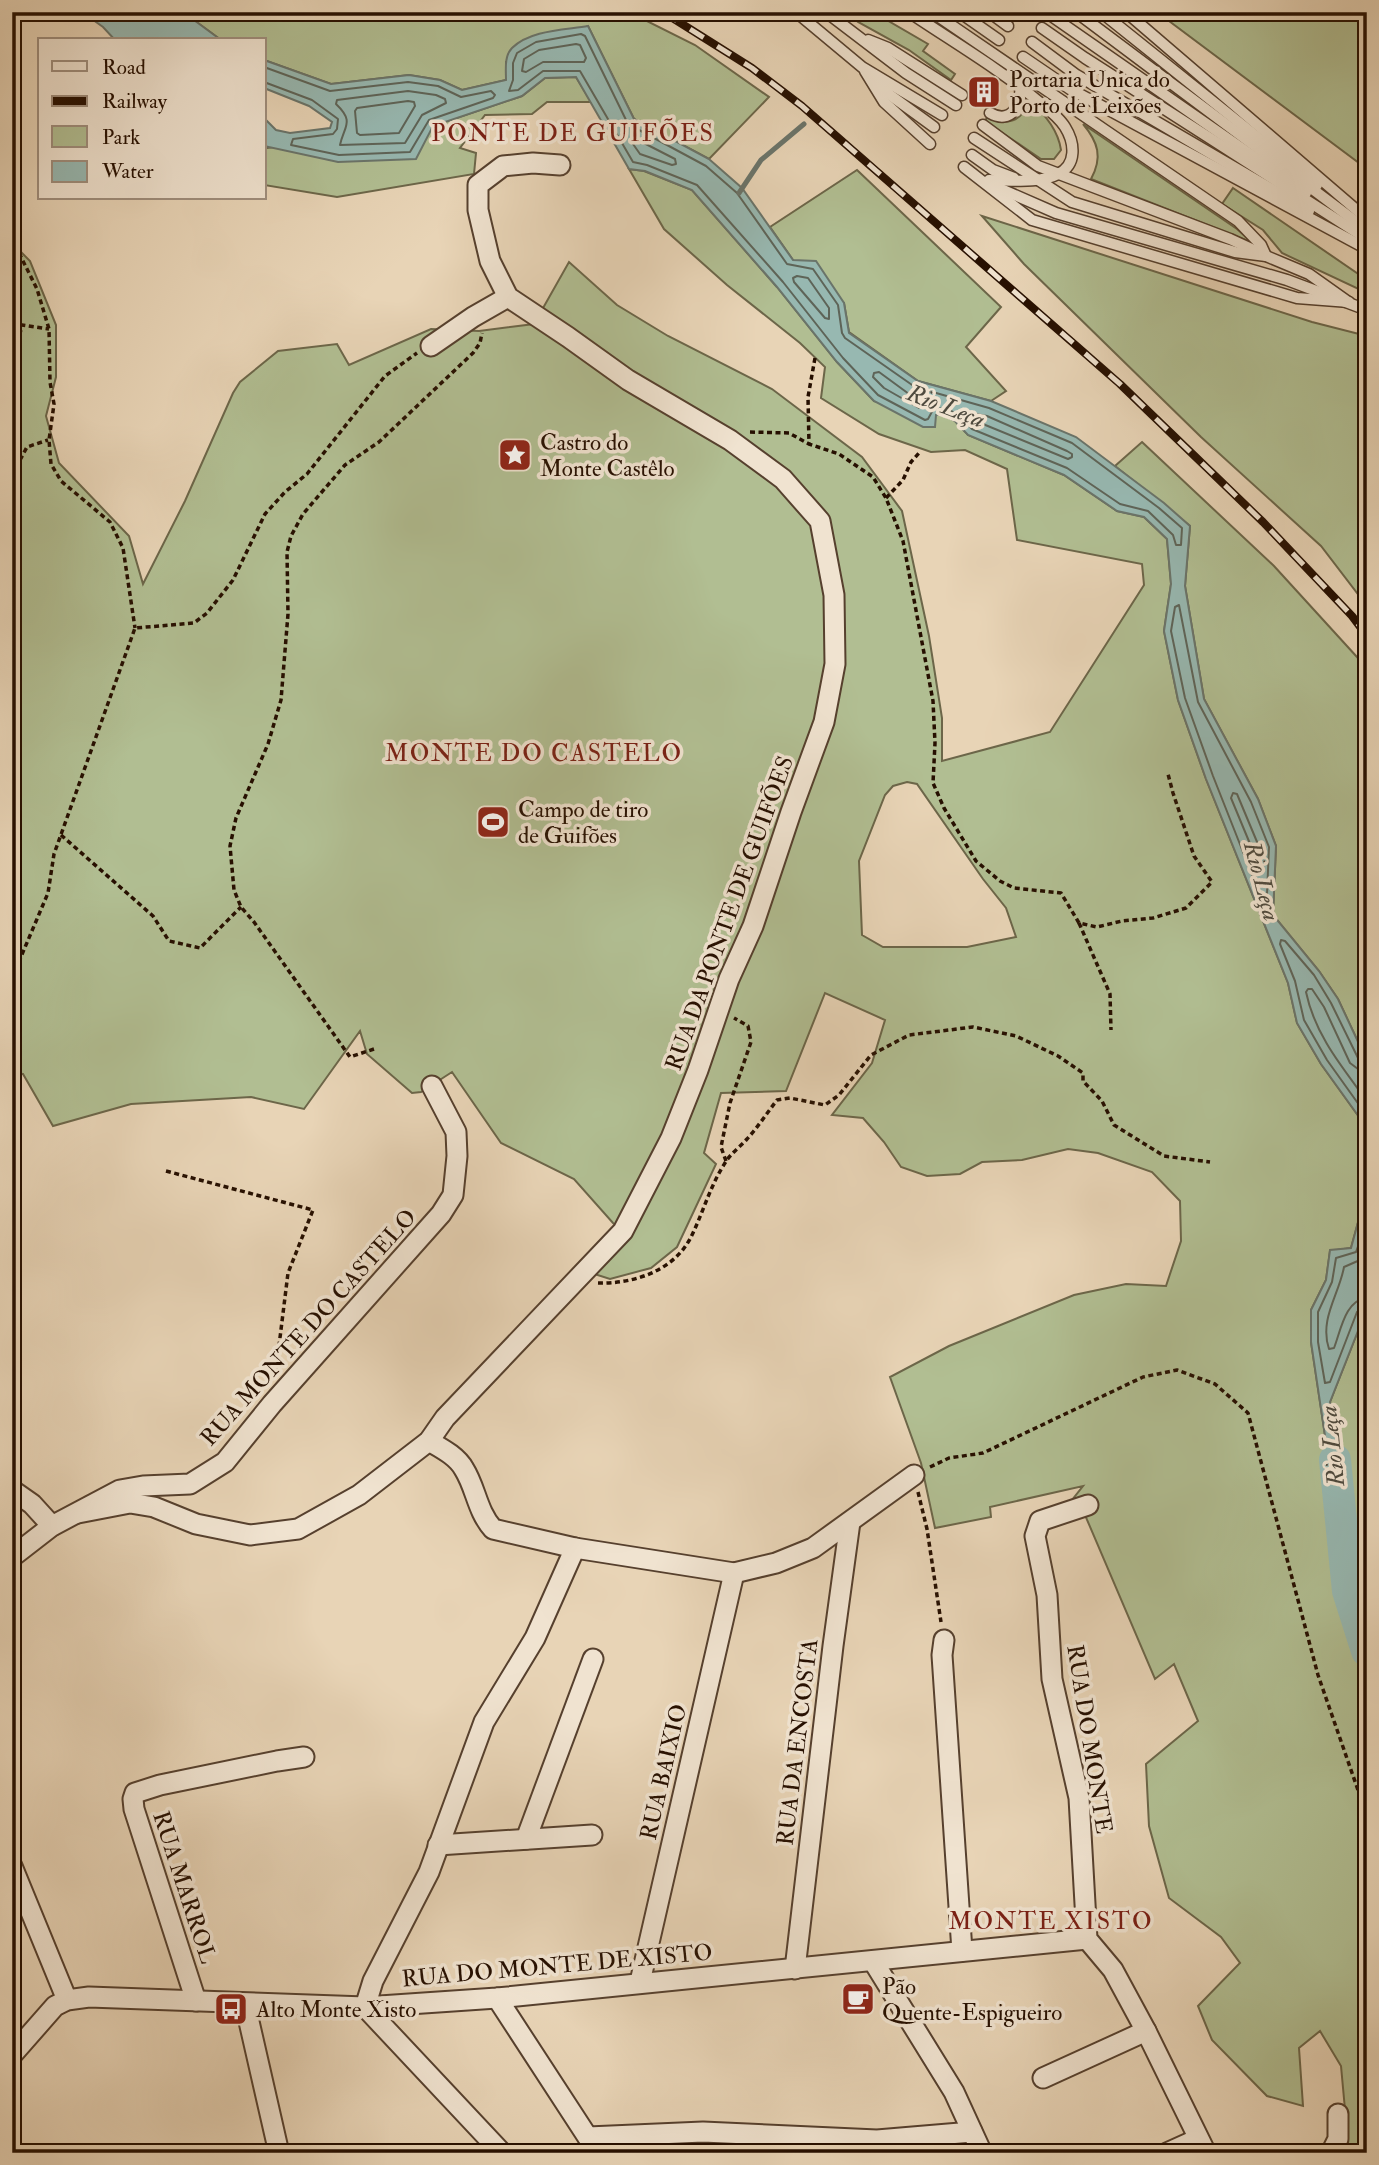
<svg xmlns="http://www.w3.org/2000/svg" width="1379" height="2165" font-family="'IM FELL Double Pica',serif">
	<rect width="100%" height="100%" fill="#e8d4b6"/>
	<filter id="stains"><feTurbulence type="fractalNoise" baseFrequency=".00286" numOctaves="4"/><feColorMatrix values="0 0 0 0 .2 0 0 0 0 .09 0 0 0 0 .02 0 0 0 .5 -.17"/></filter>
	<radialGradient id="worn" r=".72"><stop offset=".6" stop-color="#630" stop-opacity="0"/><stop offset="1" stop-color="#630" stop-opacity=".3"/></radialGradient>
	<g fill="#b1be92" stroke="#6c6649" stroke-width="2" fill-rule="evenodd">
		<path d="M183 12H629L695 45 769 97 709 159 634 119 588 26 506 62V80L462 90 440 80 409 75 331 84 264 60V40H221Z"/>
		<path d="M847 12H888L880 16 928 44 923 51 955 74 951 80 909 50 858 22Z"/>
		<path d="M1157 12H1367V169Z"/>
		<path d="M576 77 591 102H547L532 114 485 115 460 148 476 153 474 174 337 197 264 185V146L267 148 433 126 522 96 545 78Z"/>
		<path d="M1028 100C1044 113 1058 129 1061 150L1054 159H1041L985 121 988 116C1006 127 1023 122 1028 100Z"/>
		<path d="M1083 124 1237 229 1253 243 1091 179C1103 157 1098 142 1083 124Z"/>
		<path d="M629 169 644 171 692 190 777 287 837 362 874 401 944 415 955 421 968 435 1064 475 1117 511 1144 517 1167 539 1171 584 1164 631 1178 700 1206 779 1288 983 1297 1023 1321 1064 1367 1128V1213L1360 1215 1351 1248 1330 1251 1326 1280 1311 1310V1342L1335 1502 1349 1506 1330 1402 1367 1308V2153H1349L1341 2066 1320 2031 1299 2048 1303 2106 1267 2096 1212 2040 1198 2006 1240 1963 1221 1937 1169 1898 1149 1826 1146 1764 1198 1721 1174 1664 1155 1679 1085 1515 1072 1500 1083 1486 990 1507 991 1517 935 1528 921 1463 890 1377 949 1346 1074 1295 1126 1284 1166 1286 1181 1241 1180 1201 1152 1172 1098 1153 1068 1149 1022 1160 982 1162 960 1174 927 1176 901 1167 884 1142 863 1118 832 1115 872 1063 885 1020 825 993 786 1091 721 1093 704 1153 716 1164 677 1247 651 1268 610 1279 585 1271 623 1231 613 1223 574 1179 501 1143 452 1072 421 1092 412 1093 367 1054 360 1031 304 1109 251 1097 131 1104 53 1126 23 1074 12 1073V243L30 261 56 325V377L46 416 59 463 129 536 143 584 185 501 233 393 240 382 278 351 337 344 349 365 431 329 479 331 534 324 569 262 617 305 668 336 772 389 862 457 902 511 929 636 942 718V761L1050 732 1144 585 1142 564 1017 540 1007 469 965 450 931 452 879 434 821 398 825 367 800 343 727 285 664 229ZM907 782 917 784 983 879 1006 908 1016 937 967 947H883L862 935 859 861 885 795 893 786Z"/>
		<path d="M857 170 1001 307 966 347 1006 391 991 401 918 381 849 332 844 303 793 260 770 227Z"/>
		<path d="M1233 188 1367 280V293L1282 253 1263 230 1222 204Z"/>
		<path d="M982 216 1312 322 1367 336V606L1321 546 1201 437 1024 264Z"/>
		<path d="M1142 442 1274 566 1367 668V1061L1338 999 1319 971 1273 915 1276 846 1258 799 1204 699 1185 586 1190 526 1115 466Z"/>
	</g>
	<g fill="#97b8b1" stroke="#6a746a" stroke-width="2">
		<path d="M82 12H183L221 40H115L103 27Z"/>
		<path d="M588 26 634 119 709 159 742 188 793 260 816 261 844 303 849 333 918 381 991 401 1076 437 1164 503 1190 526 1185 586 1204 699 1258 799 1276 846 1273 915 1319 971 1338 999 1367 1061V1128L1321 1064 1297 1023 1288 983 1206 779 1178 700 1164 631 1171 584 1167 539 1144 517 1117 511 1064 475 968 435 955 421 944 415H936L935 427H923L874 401 837 362 777 287 692 190 645 171 629 169 576 77 545 78 522 96 433 126 416 159 338 162 264 146V118L276 130 290 133 330 128 332 122 309 106 264 88V60L331 84 409 75 440 80 462 90 506 80C506 70 504 56 512 48 530 30 564 30 588 26Z"/>
		<path d="M1367 1213V1308L1330 1402 1350 1506 1335 1503 1311 1342V1310L1326 1280 1330 1250 1351 1248 1360 1215Z"/>
	</g>
	<g fill="none" stroke-linecap="round" stroke-linejoin="round">
		<g stroke="#5e6458" stroke-width="2">
			<path d="M581 34 585 36 628 124 706 166 737 193 787 264 813 269 838 305 842 333 845 338 915 387 989 408 1072 443 1159 508 1182 528 1181 545H1176L1173 535 1148 511 1120 504 1067 468 972 429 960 416 948 409 934 408 928 419 925 420 878 395 843 358 783 282 697 185 647 165 633 162 580 71H543L518 90 509 91 513 80V63L517 53 536 42Z"/>
			<path d="M576 44 580 45 586 58 584 62H543L526 72 522 71 524 59 539 50Z"/>
			<path d="M264 67 330 91 408 82 438 86 461 97 491 91 495 95 493 98 429 120 410 152 339 155 291 145 293 139 333 134 337 129 338 119 312 100 264 82"/>
			<path d="M408 91 436 95 445 99 446 103 422 115 405 143 340 145C344 126 355 122 336 104L337 100Z"/>
			<path d="M408 101 414 102 415 106 399 133 360 135 357 133 355 111 357 108Z"/>
			<path d="M634 140H638L675 159 676 164 672 165 640 154 633 144Z"/>
			<path d="M797 276 808 278 829 308V319L825 318 794 282 793 278Z"/>
			<path d="M879 372 909 394 924 399 925 404 919 408 884 388 873 377 874 373Z"/>
			<path d="M976 414 987 416 1067 451 1072 454V457L1068 459 978 422 974 418Z"/>
			<path d="M1179 605 1198 702 1251 802 1269 847 1267 894 1265 897 1260 895 1213 776 1185 698 1171 631 1175 607Z"/>
			<path d="M1233 793 1237 794 1260 849 1258 853 1253 851 1231 798Z"/>
			<path d="M1367 1062 1358 1058 1331 1003 1314 975 1285 941 1281 940 1280 944 1295 981 1304 1020 1327 1060 1367 1116"/>
			<path d="M1367 1071 1358 1069 1350 1063 1324 1007 1312 989H1308L1306 992C1315 1035 1342 1067 1367 1101"/>
			<path d="M1367 1221 1356 1252 1336 1258 1332 1282 1318 1312V1342L1325 1383 1330 1382 1357 1312 1367 1307"/>
			<path d="M1367 1250 1360 1260 1344 1267C1339 1295 1319 1319 1329 1349L1334 1348C1341 1330 1345 1300 1367 1298"/>
		</g>
		<g stroke="#6a746a" stroke-width="5">
			<path d="M739 193 761 160 804 124"/>
			<path d="M1347 1581 1367 1577"/>
		</g>
		<path stroke="#97b8b1" stroke-width="32" d="M1335 1460 1348 1591 1367 1651"/>
		<defs>
			<g id="service">
				<path d="M796 12 862 67 942 115"/>
				<path d="M826 12 906 73 956 105"/>
				<path d="M909 12C952 41 998 68 1038 101 1048 109 1059 117 1065 127 1075 143 1077 165 1058 174 1039 184 1011 180 989 180"/>
				<path d="M932 12 1238 221 1261 245 1266 256"/>
				<path d="M959 12 999 40"/>
				<path d="M989 12 1008 26"/>
				<path d="M1076 12 1367 230"/>
				<path d="M1101 12 1317 185"/>
				<path d="M1126 12 1367 219"/>
				<path d="M1050 15 1306 193"/>
				<path d="M1042 28 1085 58 1367 239"/>
				<path d="M868 40 888 48 962 95"/>
				<path d="M1032 42 1075 74 1309 211"/>
				<path d="M1023 57 1070 89 1367 249"/>
				<path d="M865 71 884 102 930 144"/>
				<path d="M875 80 890 95 934 127"/>
				<path d="M990 113C1011 125 1022 105 1020 86"/>
				<path d="M983 125 1038 166 1230 239 1256 251"/>
				<path d="M974 138 1072 202 1235 252 1266 256 1309 274 1347 301"/>
				<path d="M972 155 993 170 1014 178"/>
				<path d="M964 167 1032 220 1297 298 1349 302"/>
				<path d="M992 185 1056 213 1287 280 1367 310"/>
			</g>
			<g id="minor">
				<path d="M431 346 473 317 508 297"/>
				<path d="M429 1441C441 1448 457 1456 464 1469 476 1488 477 1511 493 1529L575 1548 734 1573 776 1563 813 1548 914 1475"/>
				<path d="M12 1490 32 1504 52 1526"/>
				<path d="M1088 1505 1040 1521 1035 1536 1047 1595 1052 1679 1079 1798 1087 1939 1113 1970 1146 2031 1206 2153"/>
				<path d="M78 1513 130 1503 154 1507 196 1524 250 1535 298 1529 359 1495 429 1441 445 1418 623 1231 671 1138 698 1070 729 979 753 926 791 812 824 722 835 664 834 595 820 521 783 479 730 440 628 380 568 337 508 297 490 261 478 210V185L503 166 533 163 560 165"/>
				<path d="M12 1557 52 1526 120 1490 143 1486 190 1484 225 1462 272 1404 441 1214 453 1195 457 1156 456 1132 432 1086"/>
				<path d="M944 1640 942 1655 962 1951"/>
				<path d="M526 1839 593 1659"/>
				<path d="M438 1845 592 1835"/>
				<path d="M12 1866 67 2000"/>
				<path d="M873 1961 954 2092 982 2153"/>
				<path d="M795 1969 833 1646 850 1522"/>
				<path d="M640 1982 734 1573"/>
				<path d="M497 1998 598 2153"/>
				<path d="M196 2001 134 1809 133 1799 135 1793 160 1785 277 1761 304 1757"/>
				<path d="M245 2004 279 2153"/>
				<path d="M365 2007 373 1981 429 1872 484 1722 535 1638 575 1548"/>
				<path d="M365 2007 502 2153"/>
				<path d="M12 2055 55 2006 67 2000 89 1997 365 2007 497 1998 1087 1939"/>
				<path d="M1043 2078 1146 2031"/>
				<path d="M588 2137 703 2132 877 2140 972 2132"/>
				<path d="M1167 2153 1198 2139"/>
				<path d="M1331 2153 1338 2139V2114"/>
			</g>
		</defs>
		<use href="#service" stroke="#56402e" stroke-width="13"/>
		<use href="#minor" stroke="#56402e" stroke-width="23"/>
		<g stroke="#260f00" stroke-width="3.5" stroke-dasharray="5 3.5" stroke-linecap="butt">
			<path d="M12 248 20 255 37 289 49 329 50 382 54 404 49 440 51 464 61 481 110 522 123 548 135 628"/>
			<path d="M815 358 808 397 809 444 839 454 873 477 886 498 903 541 933 701 935 743 933 783 944 808 976 861 1000 881 1014 888 1061 893 1079 923 1097 927 1122 921 1153 918 1186 908 1212 882 1194 856 1173 793 1168 774"/>
			<path d="M12 368 22 325 49 329"/>
			<path d="M750 432 789 433 809 444"/>
			<path d="M12 475 27 447 48 440"/>
			<path d="M886 498 903 480 911 462 919 453"/>
			<path d="M61 835 153 916 169 941 200 948 241 907"/>
			<path d="M1079 923 1110 994 1111 1030"/>
			<path d="M12 978 48 893 54 854 135 628 194 623 207 613 233 580 265 514 285 492 307 474 385 376 417 353"/>
			<path d="M374 1049 350 1057 254 922 241 907 234 890 230 846 236 818 268 744 281 700 288 614 287 552 291 536 303 514 345 465 379 442 473 353 480 343 482 333"/>
			<path d="M726 1161 721 1147 730 1103 751 1042 748 1026 734 1018"/>
			<path d="M166 1171 313 1210 288 1273 276 1370"/>
			<path d="M598 1283C633 1284 674 1271 691 1237 703 1213 710 1186 725 1163 730 1154 740 1147 747 1139 758 1127 767 1113 777 1100L790 1098 825 1105 839 1095 871 1055 909 1035 973 1027 1016 1036 1058 1056 1083 1073V1081L1102 1101 1114 1125 1164 1156 1210 1162"/>
			<path d="M930 1467 949 1458 983 1453 1143 1377 1177 1370 1215 1384 1248 1413 1318 1675 1367 1816"/>
			<path d="M918 1492 927 1529 941 1622"/>
		</g>
		<use href="#service" stroke="#f0e3d0" stroke-width="10"/>
		<use href="#minor" stroke="#f0e3d0" stroke-width="19"/>
		<defs>
			<path id="rail" d="M663 12 752 68 802 106 1120 384 1263 522 1352 616 1367 636"/>
		</defs>
		<use href="#rail" stroke="#260f00" stroke-width="8"/>
		<use href="#rail" stroke="#f0e3d0" stroke-width="5" stroke-dasharray="16" stroke-linecap="butt"/>
	</g>
	<defs>
		<symbol id="building-square" viewBox="-11 -11 22 22"><rect x="-9" y="-9" width="18" height="18" rx="4" fill="#8f2418" stroke="#f0e3d0"/><path d="M-4-6H4V6H1V3H-1V6H-4ZM-2.5-4.3h1.7v1.8h-1.7ZM.8-4.3h1.7v1.8H.8ZM-2.5-1h1.7V.8h-1.7ZM.8-1h1.7V.8H.8Z" fill="#fff"/></symbol>
		<symbol id="sight-square" viewBox="-11 -11 22 22"><rect x="-9" y="-9" width="18" height="18" rx="4" fill="#8f2418" stroke="#f0e3d0"/><path d="M0-6L1.8-2.2L6-1.7L2.9 1.2L3.7 5.4L0 3.3L-3.7 5.4L-2.9 1.2L-6-1.7L-1.8-2.2Z" fill="#fff"/></symbol>
		<symbol id="stadium-square" viewBox="-11 -11 22 22"><rect x="-9" y="-9" width="18" height="18" rx="4" fill="#8f2418" stroke="#f0e3d0"/><path d="M0-5a6.5 5 0 1 0 0 10a6.5 5 0 1 0 0-10ZM-3.5-1.8h7v3.6h-7Z" fill="#fff"/></symbol>
		<symbol id="cafe-square" viewBox="-11 -11 22 22"><rect x="-9" y="-9" width="18" height="18" rx="4" fill="#8f2418" stroke="#f0e3d0"/><path d="M-5.5-4.5H6V0H3Q3 3.5 0 3.5H-2.5Q-5.5 3.5-5.5 0ZM3-3.2v2h1.7v-2ZM-6 4.5H4V6H-6Z" fill="#fff"/></symbol>
		<symbol id="bus-square" viewBox="-11 -11 22 22"><rect x="-9" y="-9" width="18" height="18" rx="4" fill="#8f2418" stroke="#f0e3d0"/><path d="M-5-6H5V4H4V6H2V4H-2V6H-4V4H-5ZM-3.5-4V0h7V-4ZM-3.5 1.2v1.5H-2V1.2ZM2 1.2v1.5H3.5V1.2Z" fill="#fff"/></symbol>
	</defs>
	<g fill-rule="evenodd">
		<use href="#building-square" x="965" y="73" width="38" height="38"/>
		<use href="#sight-square" x="496" y="436" width="38" height="38"/>
		<use href="#stadium-square" x="474" y="803" width="38" height="38"/>
		<use href="#cafe-square" x="839" y="1980" width="38" height="38"/>
		<use href="#bus-square" x="212" y="1990" width="38" height="38"/>
	</g>
	<g text-anchor="middle" stroke-width="7" stroke-linejoin="round" paint-order="stroke">
		<g font-size="23" fill="#260f00" stroke="#f0e3d0" text-anchor="start">
			<text x="1009" y="87">Portaria Unica do<tspan x="1009" dy="26">Porto de Leixões</tspan></text>
			<text x="540" y="450">Castro do<tspan x="540" dy="26">Monte Castêlo</tspan></text>
			<text x="518" y="817">Campo de tiro<tspan x="518" dy="26">de Guifões</tspan></text>
			<text x="882" y="1994">Pão<tspan x="882" dy="26">Quente-Espigueiro</tspan></text>
			<text x="256" y="2017">Alto Monte Xisto</text>
		</g>
		<g font-size="23" fill="#260f00" stroke="#f0e3d0">
			<text transform="translate(729 913) rotate(-70)" y="8">RUA DA PONTE DE GUIFÕES</text>
			<text transform="translate(308 1327) rotate(-48)" y="8">RUA MONTE DO CASTELO</text>
			<text transform="translate(1090 1739) rotate(81)" y="8">RUA DO MONTE</text>
			<text transform="translate(797 1742) rotate(-83)" y="8">RUA DA ENCOSTA</text>
			<text transform="translate(663 1772) rotate(-77)" y="8">RUA BAIXIO</text>
			<text transform="translate(185 1887) rotate(72)" y="8">RUA MARROL</text>
			<text transform="translate(557 1965) rotate(-5)" y="8">RUA DO MONTE DE XISTO</text>
		</g>
		<g font-size="24" letter-spacing="2" fill="#7a1f14" stroke="#f0e3d0">
			<text x="573" y="141">PONTE DE GUIFÕES</text>
			<text x="534" y="761">MONTE DO CASTELO</text>
			<text x="1051" y="1929">MONTE XISTO</text>
		</g>
		<g font-size="24" font-style="italic" fill="#4e4a3e" stroke="#f0e3d0">
			<text transform="translate(946 406) rotate(21)" y="8">Rio Leça</text>
			<text transform="translate(1262 881) rotate(75)" y="8">Rio Leça</text>
			<text transform="translate(1332 1446) rotate(-96)" y="8">Rio Leça</text>
		</g>
	</g>
	<rect width="1379" height="2165" fill="none" stroke="#e8d4b6" stroke-width="42"/>
	<rect x="14" y="14" width="1351" height="2137" fill="none" stroke="#260f00" stroke-width="3.5"/>
	<rect x="21" y="21" width="1337" height="2123" fill="none" stroke="#260f00" stroke-width="2"/>
	<rect x="38" y="38" width="228" height="161" fill="#f0e3d0" stroke="#9f8e7d" stroke-width="2"/>
	<rect x="52" y="61" width="35" height="10" fill="#f0e3d0" stroke="#9f8e7d" stroke-width="2"/>
	<text x="102" y="74" font-size="21" fill="#260f00">Road</text>
	<rect x="52" y="96" width="35" height="10" fill="#260f00" stroke="#9f8e7d" stroke-width="2"/>
	<text x="102" y="108" font-size="21" fill="#260f00">Railway</text>
	<rect x="52" y="126" width="35" height="21" fill="#b1be92" stroke="#9f8e7d" stroke-width="2"/>
	<text x="102" y="144" font-size="21" fill="#260f00">Park</text>
	<rect x="52" y="161" width="35" height="21" fill="#97b8b1" stroke="#9f8e7d" stroke-width="2"/>
	<text x="102" y="178" font-size="21" fill="#260f00">Water</text>
	<rect width="100%" height="100%" filter="url(#stains)"/>
	<rect width="100%" height="100%" fill="url(#worn)"/>
</svg>
